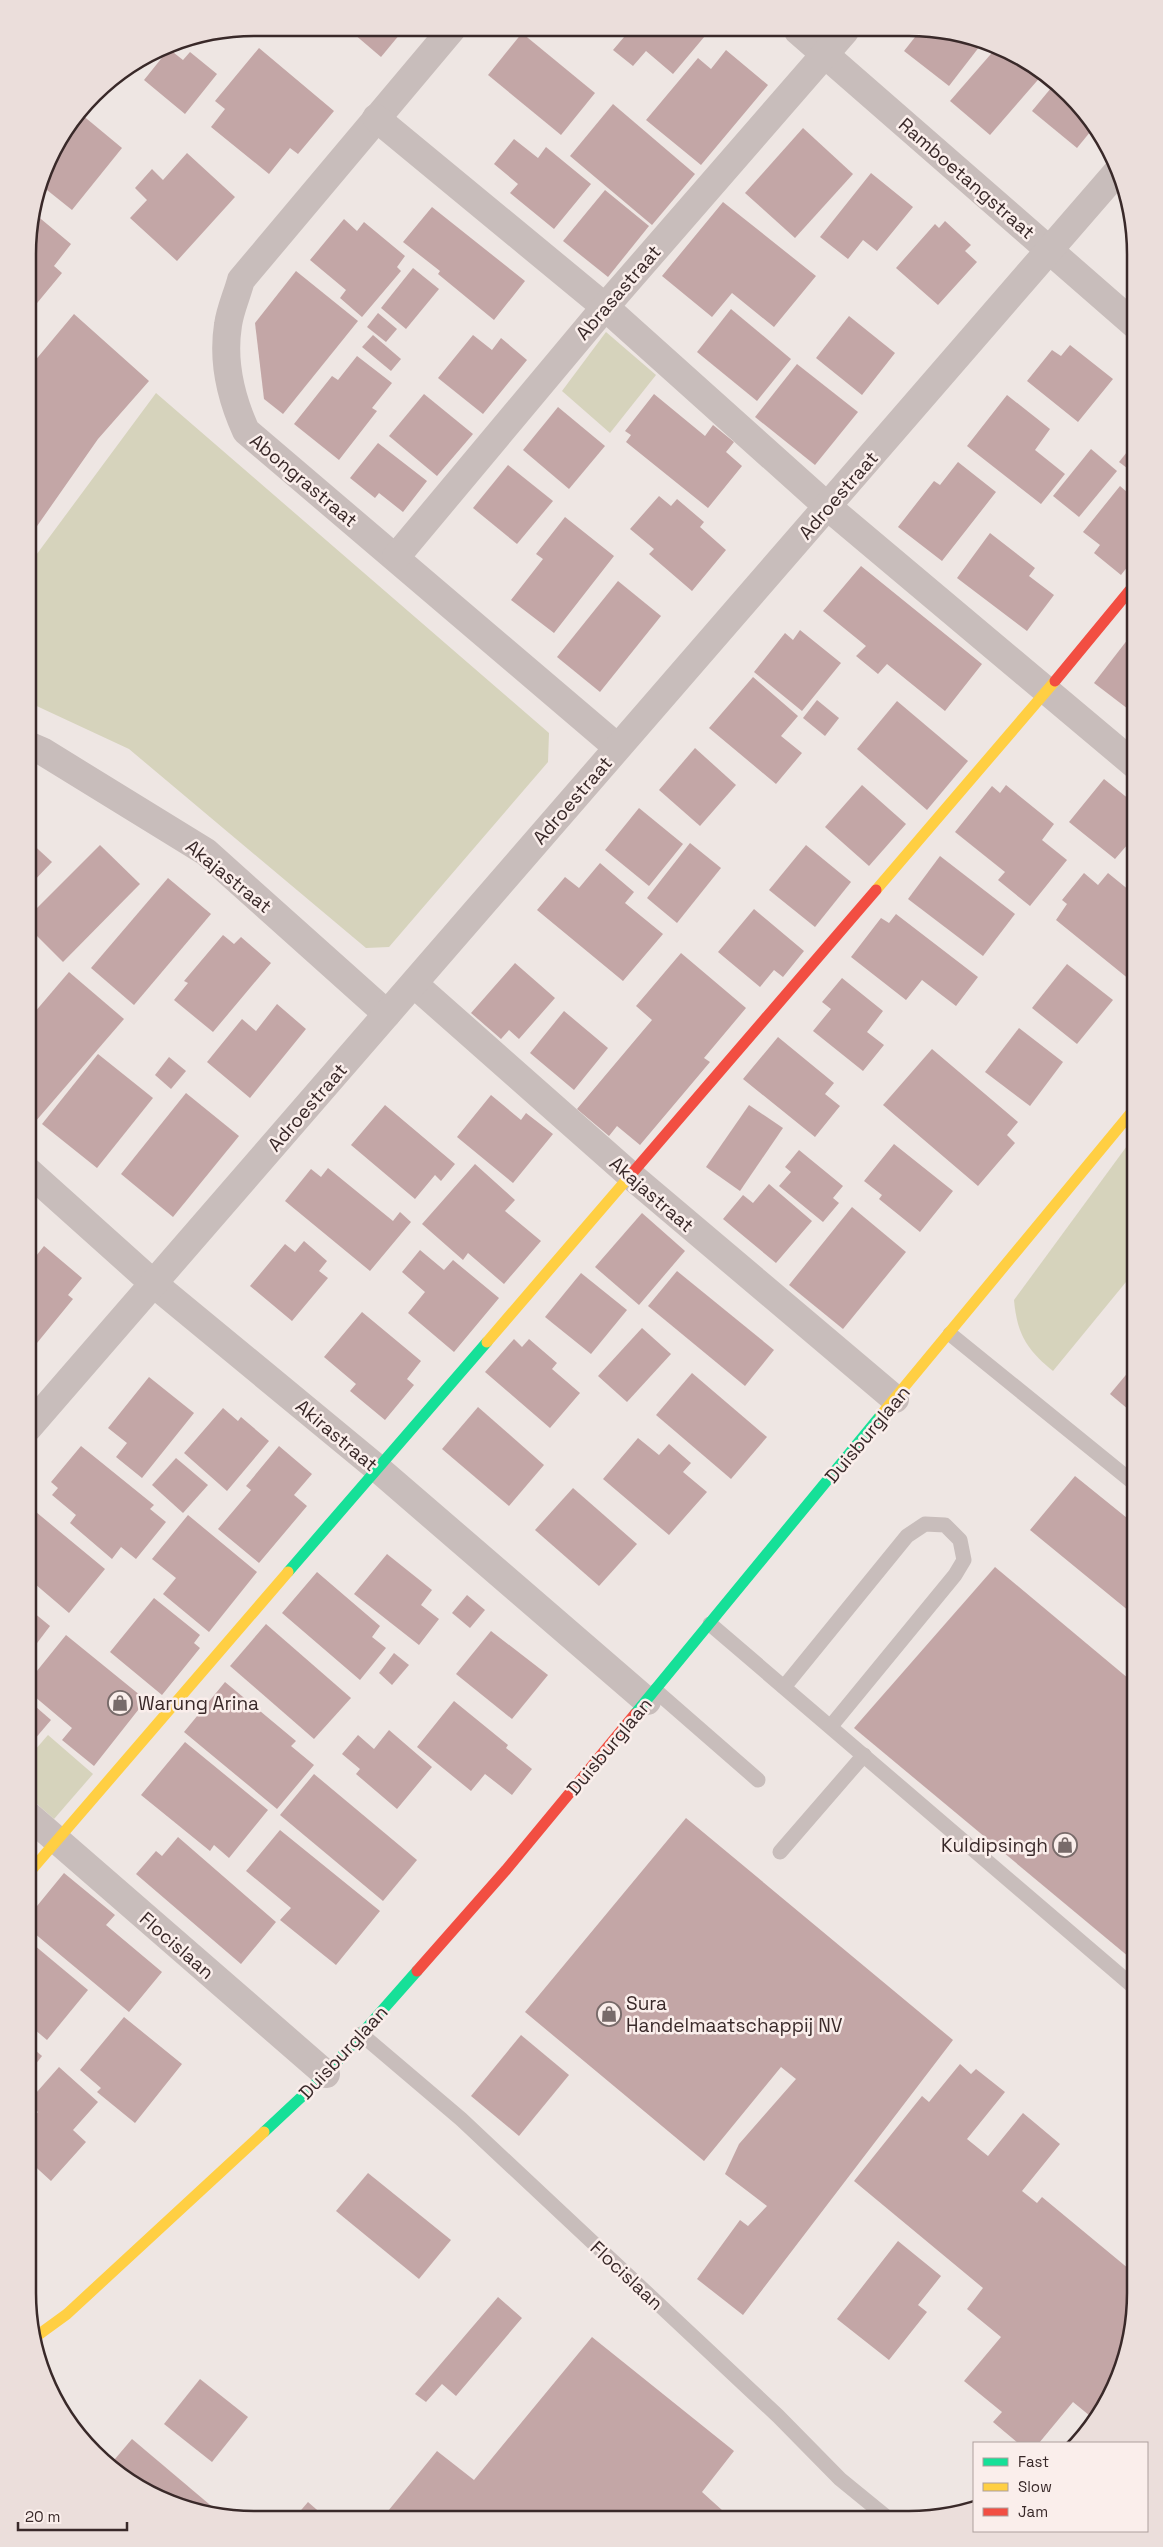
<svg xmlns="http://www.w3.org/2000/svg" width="1163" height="2547" font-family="'Space Grotesk',sans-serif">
	<rect width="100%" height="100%" fill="#eee6e3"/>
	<g fill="#d6d3bc">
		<path d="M606 332 656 375 610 433 562 391Z"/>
		<path d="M156 393 549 733 548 762 389 947 366 948 129 749 28 702V566Z"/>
		<path d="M1135 1135V1271L1053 1371C1027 1350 1017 1334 1014 1300Z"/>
		<path d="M48 1735 93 1774 54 1819 28 1796V1758Z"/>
	</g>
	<g fill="#c3a6a6">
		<path d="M347 28H405L381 57Z"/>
		<path d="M630 30H710L673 74 646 51 633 66 613 50Z"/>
		<path d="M919 32H953L983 42 949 86 904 51Z"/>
		<path d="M522 33 595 93 561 135 488 75Z"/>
		<path d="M997 47 1009 51 1043 74 990 135 950 101Z"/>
		<path d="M259 48 334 111 298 154 290 148 269 174 211 127 225 109 215 101Z"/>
		<path d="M169 49 183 60 190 52 217 74 185 114 144 80Z"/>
		<path d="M726 50 768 85 701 165 646 120 698 58 711 69Z"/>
		<path d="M1056 82 1095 126 1077 148 1032 111Z"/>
		<path d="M613 104 695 174 652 225 570 156Z"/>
		<path d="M81 114 122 148 72 210 42 186 51 154Z"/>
		<path d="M803 128 853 174 795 238 745 193Z"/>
		<path d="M514 139 538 158 546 147 591 184 554 229 510 193 518 184 494 164Z"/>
		<path d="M187 153 235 197 177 261 130 218 147 200 135 188 152 169 163 180Z"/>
		<path d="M871 173 913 207 877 251 863 240 848 259 820 237Z"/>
		<path d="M605 190 649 226 608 277 563 241Z"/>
		<path d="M723 202 816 276 774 327 732 293 712 317 662 276Z"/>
		<path d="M432 207 525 281 494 320 438 274 440 271 403 242Z"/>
		<path d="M35 214 71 244 54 266 62 273 28 314V239Z"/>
		<path d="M344 219 357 231 364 222 405 256 397 267 401 271 362 317 340 298 346 290 310 260Z"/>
		<path d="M945 221 971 245 965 251 977 262 938 305 896 268 935 224 939 228Z"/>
		<path d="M413 268 439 289 406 329 381 308Z"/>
		<path d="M296 271 358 321 283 414 264 399 255 323Z"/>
		<path d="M731 309 791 359 757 401 697 352Z"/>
		<path d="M378 313 397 329 386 342 367 327Z"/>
		<path d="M74 314 149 381 98 439 28 539V444L37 430 28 424V391L32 385 28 382V369Z"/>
		<path d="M849 316 895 353 862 395 816 358Z"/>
		<path d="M373 335 401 359 391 371 362 347Z"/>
		<path d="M473 335 492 350 501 338 527 360 483 414 438 378Z"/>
		<path d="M1070 345 1113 379 1078 422 1027 381 1052 350 1061 356Z"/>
		<path d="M357 356 392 383 372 408 377 411 339 460 294 424 332 376 338 380Z"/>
		<path d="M797 364 858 412 815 465 755 417Z"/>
		<path d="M424 394 473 434 437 476 389 436Z"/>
		<path d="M654 394 705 436 713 425 734 442 726 452 742 466 708 508 626 442 631 435 625 431Z"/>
		<path d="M1007 395 1050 429 1035 450 1065 474 1041 504 967 446Z"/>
		<path d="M558 407 605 446 569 489 523 450Z"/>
		<path d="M1135 442V474L1119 462Z"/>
		<path d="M378 443 427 481 403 512 379 493 375 498 350 478Z"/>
		<path d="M1091 449 1117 471 1079 517 1053 496Z"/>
		<path d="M958 462 996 492 942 561 898 527 934 481 940 485Z"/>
		<path d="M508 465 553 501 517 544 473 508Z"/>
		<path d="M1120 486 1135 499V557L1121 575 1094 553 1100 545 1083 532Z"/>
		<path d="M659 496 671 506 677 499 704 522 700 527 726 550 692 591 649 554 654 549 630 529Z"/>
		<path d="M565 517 614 556 554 633 511 600 543 559 536 554Z"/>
		<path d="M990 533 1035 568 1029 576 1054 595 1027 631 957 578Z"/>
		<path d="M861 566 982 664 945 711 887 664 878 674 856 656 866 646 823 611Z"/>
		<path d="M618 581 661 616 600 692 557 657Z"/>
		<path d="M800 630 841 663 802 711 754 672 785 633 793 640Z"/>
		<path d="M1135 630V708L1132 712 1094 683Z"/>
		<path d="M753 677 798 716 781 736 802 753 776 784 709 728Z"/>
		<path d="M817 700 839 718 825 736 803 718Z"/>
		<path d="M897 701 968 761 927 810 857 749Z"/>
		<path d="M695 748 736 785 700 826 659 790Z"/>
		<path d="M1104 779 1135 804V850L1128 844 1115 859 1069 822Z"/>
		<path d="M862 785 906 824 869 866 825 827Z"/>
		<path d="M1006 785 1054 824 1042 840 1067 860 1030 906 998 880 1005 872 955 832 992 786 1000 793Z"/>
		<path d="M639 808 683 844 649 886 605 850Z"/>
		<path d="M28 840 52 862 28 887Z"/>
		<path d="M690 843 721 868 677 923 647 898Z"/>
		<path d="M100 845 140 884 63 962 28 927V917Z"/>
		<path d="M806 845 851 882 815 927 769 890Z"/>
		<path d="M940 856 1015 914 983 956 908 899Z"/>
		<path d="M600 863 634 892 625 903 663 934 623 981 537 910 565 877 579 888Z"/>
		<path d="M1084 873 1098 885 1108 873 1135 895V984L1056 920 1067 904 1062 900Z"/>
		<path d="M168 878 211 914 134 1005 91 968Z"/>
		<path d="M754 909 804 951 783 977 774 970 760 987 718 952Z"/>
		<path d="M896 914 978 977 956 1006 922 980 906 1000 851 957 881 918 889 923Z"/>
		<path d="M223 935 234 944 241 937 271 963 213 1032 174 1000 188 983 184 981Z"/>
		<path d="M681 953 746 1008 704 1058 710 1062 640 1145 617 1126 609 1136 577 1109 652 1020 636 1006Z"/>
		<path d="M515 963 555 998 519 1039 509 1030 501 1039 471 1013Z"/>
		<path d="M1067 964 1113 1000 1077 1044 1032 1008Z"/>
		<path d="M28 967 36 975 28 983Z"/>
		<path d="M69 972 124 1019 35 1122 28 1116V1020Z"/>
		<path d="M842 978 883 1011 867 1032 884 1045 863 1071 813 1031 831 1009 822 1002Z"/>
		<path d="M277 1004 306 1029 250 1098 207 1062 242 1019 256 1031Z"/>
		<path d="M564 1011 608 1048 574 1090 530 1053Z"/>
		<path d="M1019 1028 1063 1062 1030 1106 985 1072Z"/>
		<path d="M778 1037 834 1083 825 1094 840 1106 815 1137 743 1079Z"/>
		<path d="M932 1049 1018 1122 1007 1135 1015 1143 978 1186 883 1105Z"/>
		<path d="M98 1054 153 1098 97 1168 42 1124Z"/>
		<path d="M169 1057 186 1071 171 1089 155 1075Z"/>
		<path d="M186 1093 239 1136 173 1217 121 1174Z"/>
		<path d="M491 1095 521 1120 526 1113 553 1134 513 1183 457 1137Z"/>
		<path d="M385 1105 455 1164 441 1181 435 1175 415 1199 351 1145Z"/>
		<path d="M749 1105 783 1128 740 1191 706 1167Z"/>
		<path d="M894 1144 953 1191 920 1232 879 1199 882 1195 864 1181Z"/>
		<path d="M799 1150 843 1186 833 1198 839 1203 823 1222 779 1186 791 1172 785 1167Z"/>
		<path d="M475 1164 515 1200 505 1211 541 1241 504 1284 468 1253 463 1260 422 1224Z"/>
		<path d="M328 1168 393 1221 400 1212 411 1222 370 1271 285 1201 311 1169 321 1177Z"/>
		<path d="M769 1184 812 1221 776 1263 723 1219 743 1195 753 1203Z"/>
		<path d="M852 1207 906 1252 843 1329 789 1285Z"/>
		<path d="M642 1213 685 1251 639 1305 595 1267Z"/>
		<path d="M304 1241 327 1261 319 1271 328 1278 292 1321 250 1286 285 1244 295 1252Z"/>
		<path d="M44 1246 82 1278 68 1295 73 1299 37 1343 28 1336V1275L30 1271 28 1266Z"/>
		<path d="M420 1250 444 1270 453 1260 499 1298 454 1352 408 1313 425 1292 402 1272Z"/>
		<path d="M677 1271 774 1350 745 1386 648 1306Z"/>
		<path d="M581 1273 627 1310 591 1354 545 1317Z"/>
		<path d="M362 1312 421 1361 407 1379 414 1385 385 1420 350 1391 356 1384 324 1357Z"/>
		<path d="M642 1328 671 1354 627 1402 598 1376Z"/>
		<path d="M514 1339 522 1347 529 1339 557 1363 552 1369 580 1393 550 1428 485 1372Z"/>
		<path d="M1135 1364V1415L1110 1394Z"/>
		<path d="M692 1373 767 1437 731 1479 656 1415Z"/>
		<path d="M149 1377 194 1413 142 1478 116 1457 127 1443 108 1428Z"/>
		<path d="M478 1407 544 1465 509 1506 442 1449Z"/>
		<path d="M223 1408 238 1421 241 1417 269 1441 227 1491 184 1453Z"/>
		<path d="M638 1438 659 1455 669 1444 691 1463 683 1472 707 1492 669 1535 603 1479Z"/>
		<path d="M81 1446 154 1505 150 1509 166 1522 136 1559 121 1547 112 1559 70 1523 76 1515 52 1495 58 1488 51 1482Z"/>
		<path d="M279 1446 312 1474 294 1495 307 1506 259 1563 218 1529 251 1490 246 1486Z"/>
		<path d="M176 1458 208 1485 183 1513 152 1485Z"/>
		<path d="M1075 1476 1127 1518 1135 1509V1616L1030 1530Z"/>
		<path d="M573 1488 637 1544 599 1586 535 1530Z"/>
		<path d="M36 1512 105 1569 69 1613 28 1578V1514L32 1517Z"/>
		<path d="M188 1515 257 1572 209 1632 163 1594 176 1578 152 1559Z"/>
		<path d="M387 1554 432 1590 421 1605 439 1619 419 1645 354 1594Z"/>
		<path d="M995 1567 1135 1684V1962L854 1728Z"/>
		<path d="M317 1572 380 1626 372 1637 386 1648 360 1680 282 1613Z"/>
		<path d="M467 1595 485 1610 470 1628 452 1613Z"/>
		<path d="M154 1598 200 1635 194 1643 200 1648 162 1695 110 1652Z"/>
		<path d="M28 1608 50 1626 28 1655Z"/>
		<path d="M266 1624 351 1698 314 1739 230 1666Z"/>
		<path d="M491 1631 548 1675 512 1719 456 1674Z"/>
		<path d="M66 1635 146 1700 94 1766 62 1740 72 1728 28 1691V1682Z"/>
		<path d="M394 1653 409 1665 392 1685 379 1673Z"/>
		<path d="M225 1682 296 1741 291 1746 314 1765 277 1809 184 1732Z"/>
		<path d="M28 1700 51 1720 28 1747Z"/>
		<path d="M454 1701 508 1745 506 1748 532 1769 512 1795 485 1774 471 1791 417 1747Z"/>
		<path d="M389 1730 432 1767 397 1809 356 1774 360 1769 342 1754 358 1735 374 1749Z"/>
		<path d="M185 1742 268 1810 229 1858 214 1845 210 1851 141 1795Z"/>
		<path d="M314 1774 417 1860 383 1901 280 1815Z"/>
		<path d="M686 1818 953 2040 743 2315 697 2279 740 2220 748 2226 767 2206 725 2174 739 2144 796 2079 781 2067 704 2161 525 2012Z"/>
		<path d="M280 1830 380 1911 336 1965 280 1920 291 1908 246 1871Z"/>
		<path d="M178 1837 276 1922 241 1964 136 1874 156 1851 162 1856Z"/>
		<path d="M64 1873 115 1915 106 1925 162 1972 129 2012 28 1928V1917Z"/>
		<path d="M28 1940 88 1990 47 2040 28 2024Z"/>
		<path d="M124 2017 182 2064 135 2123 97 2092 101 2088 80 2070Z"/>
		<path d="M521 2035 569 2075 519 2136 471 2096Z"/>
		<path d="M28 2044 42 2056 28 2074Z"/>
		<path d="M960 2064 971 2074 976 2069 1005 2092 967 2139 988 2156 1023 2113 1060 2144 1022 2191 1037 2203 1042 2197 1135 2274V2308L1118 2379 1095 2420 1073 2402 1039 2443H1018L993 2422 1002 2412 964 2381 1001 2337 967 2309 983 2288 854 2181 922 2096 929 2102Z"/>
		<path d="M59 2067 98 2102 73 2130 86 2142 51 2181 28 2160V2124L38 2112 28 2102Z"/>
		<path d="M368 2173 451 2240 419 2279 336 2211Z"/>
		<path d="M898 2241 941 2276 918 2305 927 2312 889 2360 837 2319Z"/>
		<path d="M498 2297 522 2318 456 2396 442 2384 426 2402 415 2394Z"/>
		<path d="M592 2337 734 2451 702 2492 723 2511 717 2518 384 2516 437 2451 474 2480Z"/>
		<path d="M200 2379 248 2417 212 2462 164 2424Z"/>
		<path d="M132 2439 222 2515H210L154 2496 109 2466Z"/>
		<path d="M308 2502 324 2516H296Z"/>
	</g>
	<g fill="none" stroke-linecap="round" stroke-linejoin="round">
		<g stroke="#c8bdbb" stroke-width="15">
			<path d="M950 1334 1135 1484"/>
			<path d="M710 1624 1135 1988"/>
			<path d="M784 1687 907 1536 925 1524 945 1525 960 1540 964 1560 955 1575 831 1726"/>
			<path d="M656 1691 758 1780"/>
			<path d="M780 1852 864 1755"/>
			<path d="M361 2034 461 2119 778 2416 840 2479 889 2519"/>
		</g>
		<g stroke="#c8bdbb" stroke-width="28">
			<path d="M452 29 241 280C237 295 230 310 228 325 222 363 231 398 246 431L617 747"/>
			<path d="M798 31 1135 325"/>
			<path d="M376 118 605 307 828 507 1135 765"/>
			<path d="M396 557 605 307 845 31"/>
			<path d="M28 745 42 751 206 852 387 1014"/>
			<path d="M414 984 629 1174 895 1399"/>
			<path d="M28 1171 154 1284 377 1468 647 1701"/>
			<path d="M28 1428 1117 172"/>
			<path d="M28 1815 326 2074"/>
		</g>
		<g stroke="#16e098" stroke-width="11">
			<path d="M288 1572 487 1342"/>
			<path d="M635 1714 881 1415"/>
			<path d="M264 2132 326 2074 417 1971"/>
		</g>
		<g stroke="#ffcf43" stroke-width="11">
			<path d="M876 890 1055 681"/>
			<path d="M487 1342 634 1171"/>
			<path d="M881 1415 1135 1108"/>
			<path d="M28 1874 288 1572"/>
			<path d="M34 2338 67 2314 264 2132"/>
		</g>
		<g stroke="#f24e42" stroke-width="11">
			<path d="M1055 681 1135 584"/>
			<path d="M634 1171 876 890"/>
			<path d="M417 1971 506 1870 635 1714"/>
		</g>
	</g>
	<defs>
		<symbol id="shop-ring" viewBox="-11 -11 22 22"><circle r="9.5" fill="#faeeeb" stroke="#786b6a" stroke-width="1.5"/><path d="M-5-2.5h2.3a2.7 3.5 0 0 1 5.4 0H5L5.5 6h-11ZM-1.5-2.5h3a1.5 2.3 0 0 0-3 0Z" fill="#786b6a"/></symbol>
	</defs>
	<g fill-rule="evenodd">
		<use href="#shop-ring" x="106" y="1689" width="28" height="28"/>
		<use href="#shop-ring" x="1051" y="1831" width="28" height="28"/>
		<use href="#shop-ring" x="595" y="2000" width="28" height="28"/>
	</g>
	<g text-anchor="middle" stroke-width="5" stroke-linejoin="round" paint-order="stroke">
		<g font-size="19" fill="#392929" stroke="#faeeeb">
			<text transform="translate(967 178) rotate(41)" y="7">Ramboetangstraat</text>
			<text transform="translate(618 292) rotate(-49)" y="7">Abrasastraat</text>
			<text transform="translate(304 480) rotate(40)" y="7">Abongrastraat</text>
			<text transform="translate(838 495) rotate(-49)" y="7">Adroestraat</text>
			<text transform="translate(572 800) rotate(-49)" y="7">Adroestraat</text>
			<text transform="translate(229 876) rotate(39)" y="7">Akajastraat</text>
			<text transform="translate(307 1107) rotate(-49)" y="7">Adroestraat</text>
			<text transform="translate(652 1194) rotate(41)" y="7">Akajastraat</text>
			<text transform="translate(867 1434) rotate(-50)" y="7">Duisburglaan</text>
			<text transform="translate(337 1435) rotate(40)" y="7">Akirastraat</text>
			<text transform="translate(609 1746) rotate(-50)" y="7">Duisburglaan</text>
			<text transform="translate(177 1945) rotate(41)" y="7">Flocislaan</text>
			<text transform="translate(343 2052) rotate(-47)" y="7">Duisburglaan</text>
			<text transform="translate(627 2275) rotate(43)" y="7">Flocislaan</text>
		</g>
		<g font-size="19" fill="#392929" stroke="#faeeeb" text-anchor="start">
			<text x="138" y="1710">Warung Arina</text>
			<text x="1048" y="1852" text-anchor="end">Kuldipsingh</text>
			<text x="626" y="2010">Sura<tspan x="626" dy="22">Handelmaatschappij NV</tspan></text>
		</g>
	</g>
	<path d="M0 0H1163V2547H0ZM254 36H909A218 218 0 0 1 1127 254V2293A218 218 0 0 1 909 2511H254A218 218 0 0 1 36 2293V254A218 218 0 0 1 254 36Z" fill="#ebdedb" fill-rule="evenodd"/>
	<path fill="none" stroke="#392929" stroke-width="2.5" d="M254 36H909A218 218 0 0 1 1127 254V2293A218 218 0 0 1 909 2511H254A218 218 0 0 1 36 2293V254A218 218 0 0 1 254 36Z"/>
	<rect x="973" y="2442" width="175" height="90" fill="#faeeeb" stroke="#ad9f9d"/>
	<rect x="983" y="2458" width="25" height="8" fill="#16e098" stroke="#ad9f9d"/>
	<text x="1018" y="2467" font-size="15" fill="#392929">Fast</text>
	<rect x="983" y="2483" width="25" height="8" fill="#ffcf43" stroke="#ad9f9d"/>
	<text x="1018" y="2492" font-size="15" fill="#392929">Slow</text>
	<rect x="983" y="2508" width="25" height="8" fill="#f24e42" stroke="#ad9f9d"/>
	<text x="1018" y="2517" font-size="15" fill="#392929">Jam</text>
	<path d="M18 2522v8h109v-8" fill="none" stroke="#392929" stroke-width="2.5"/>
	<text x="25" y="2522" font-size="15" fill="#392929" stroke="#faeeeb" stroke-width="4" paint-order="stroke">20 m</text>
</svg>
